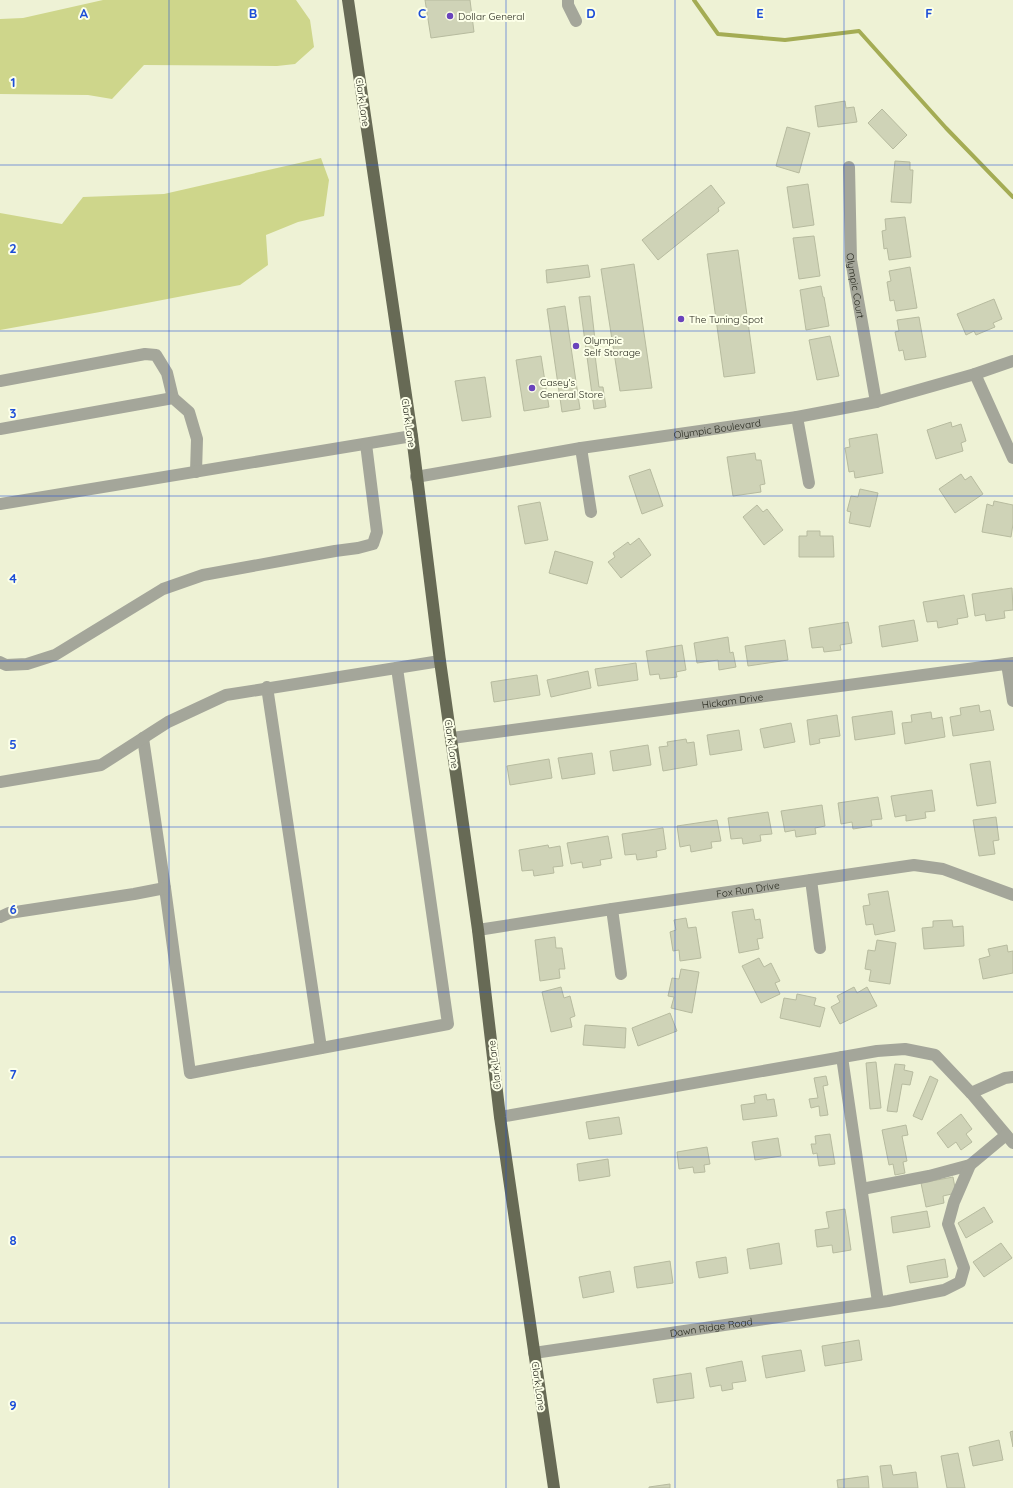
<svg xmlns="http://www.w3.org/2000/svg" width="1013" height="1488" font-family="Quicksand,sans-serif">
	<rect width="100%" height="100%" fill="#eef2d5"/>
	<g fill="#ced68b">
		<path d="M103 0H296L310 20 314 47 295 64 277 66 144 65 112 99 88 95 0 94V19L23 18Z"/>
		<path d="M321 158 329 180 324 216 298 222 266 235 268 265 240 285 100 312 0 330V213L62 224 83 197 164 194Z"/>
	</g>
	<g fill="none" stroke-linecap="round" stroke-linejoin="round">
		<path stroke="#a4ac54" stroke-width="4" d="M694 0 718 34 785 40 859 31 946 128 1013 197"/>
	</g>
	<g fill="#cfd3b7" stroke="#b7bb9f">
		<path d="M425 0H470L474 32 431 38Z"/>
		<path d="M845 101 846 108 854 107 857 122 818 127 815 106Z"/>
		<path d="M882 109 907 135 893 149 868 123Z"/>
		<path d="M787 127 810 133 799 173 776 166Z"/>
		<path d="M895 161 910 162V170H913L911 203 891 202Z"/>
		<path d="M808 184 814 225 793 228 787 187Z"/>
		<path d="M711 185 725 203 718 208 719 211 658 260 642 240Z"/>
		<path d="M905 217 911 257 889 260 887 248 884 249 882 231 886 230 885 219Z"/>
		<path d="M814 236 820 276 799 279 793 238Z"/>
		<path d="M738 250 755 373 724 377 707 254Z"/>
		<path d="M634 264 652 388 620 391 601 269Z"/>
		<path d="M588 265 590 277 547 283 546 270Z"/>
		<path d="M910 267 917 308 896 311 894 300 890 301 887 282 891 281 889 271Z"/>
		<path d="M821 286 823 297H824L829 326 806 330 800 290Z"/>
		<path d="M590 296 595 340 593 339 599 387H603L606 407 594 409 579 297Z"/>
		<path d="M994 299 1002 319 993 323 995 327 976 335 974 331 966 335 957 314Z"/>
		<path d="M565 306 580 409 562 412 547 309Z"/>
		<path d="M919 317 926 357 905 360 903 350 899 351 895 332 899 331 897 320Z"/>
		<path d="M830 336 839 376 817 380 809 340Z"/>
		<path d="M541 356 549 407 524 411 516 360Z"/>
		<path d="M485 377 491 417 462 421 455 381Z"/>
		<path d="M951 422 952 427 961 424 966 441 961 443 963 451 936 459 927 430Z"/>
		<path d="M877 434 883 473 855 478 854 471 849 472 845 448 850 447 849 439Z"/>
		<path d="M755 453 756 460H761L765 484 760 485 761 492 733 496 727 457Z"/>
		<path d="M650 469 663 506 642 514 629 476Z"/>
		<path d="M961 474 965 480 971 476 983 494 955 513 939 489Z"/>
		<path d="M860 489 878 493 870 527 849 523 851 512 847 511 851 496 858 497Z"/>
		<path d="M994 501 1013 505V524L1011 537 982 532 987 504 993 506Z"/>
		<path d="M540 502 548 540 525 544 518 506Z"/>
		<path d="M757 505 763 512 767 509 783 530 764 545 743 517Z"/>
		<path d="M807 531H820V536H833L834 557H799V536H807Z"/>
		<path d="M639 538 651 555 621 578 608 562 615 557 613 553 628 542 630 545Z"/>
		<path d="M555 551 593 562 587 584 549 573Z"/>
		<path d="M1012 588 1013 610 1004 611 1005 618 986 621 985 614 975 616 972 594Z"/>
		<path d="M964 595 968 617 957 619 958 624 938 628 937 621 927 622 923 602Z"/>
		<path d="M914 620 918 641 882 647 879 626Z"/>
		<path d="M848 622 852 643 840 645 841 650 824 652 823 647 812 648 809 628Z"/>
		<path d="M728 637 730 653 733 652 736 667 719 670 718 660 697 663 694 643Z"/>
		<path d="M785 640 788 660 748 666 745 646Z"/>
		<path d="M682 645 686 670 676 672 677 677 660 679 659 674 650 675 646 651Z"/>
		<path d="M636 663 638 680 598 686 595 669Z"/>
		<path d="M588 671 591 688 551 697 547 680Z"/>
		<path d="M537 675 540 695 494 702 491 682Z"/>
		<path d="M979 705 980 712 990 710 994 730 953 736 950 717 961 715 960 708Z"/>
		<path d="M892 711 895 734 855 740 852 717Z"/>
		<path d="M931 712 932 719 942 717 945 737 905 744 902 723 912 722 911 715Z"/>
		<path d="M837 715 840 736 819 739 820 743 810 745 807 720Z"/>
		<path d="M791 723 795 742 764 748 760 729Z"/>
		<path d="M739 730 742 750 710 755 707 735Z"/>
		<path d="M686 739 687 743 694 742 697 765 663 771 659 747 668 746 667 742Z"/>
		<path d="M648 745 651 765 613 771 610 751Z"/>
		<path d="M592 753 595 774 562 779 558 758Z"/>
		<path d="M549 759 552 778 510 785 507 766Z"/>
		<path d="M990 761 996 803 977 806 970 764Z"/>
		<path d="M932 790 935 811 925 812 926 818 906 821V815L895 817 891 796Z"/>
		<path d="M878 797 882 819 871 820 872 826 853 829 852 822 841 824 838 803Z"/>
		<path d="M822 805 825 826 815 828 816 834 796 837 795 830 785 832 781 811Z"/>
		<path d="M768 812 772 834 760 835 761 841 743 844 742 838 731 839 728 818Z"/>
		<path d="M996 817 999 840 993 841 995 854 979 856 973 820Z"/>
		<path d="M717 820 721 841 711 842 712 848 691 852 690 845 680 847 677 826Z"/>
		<path d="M663 828 666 849 656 851 657 857 637 860 636 854 625 855 622 834Z"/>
		<path d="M608 836 612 858 600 860 601 865 583 868 582 862 571 864 567 843Z"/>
		<path d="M548 845 549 848 560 846 563 866 553 867 554 873 534 876 533 870 522 871 519 850Z"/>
		<path d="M888 891 895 931 875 935 873 924 866 925 863 906 870 905 868 894Z"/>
		<path d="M753 909 755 920 760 919 763 938 757 939 759 949 739 953 732 912Z"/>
		<path d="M686 918 688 928 696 927 701 958 680 961 679 950 673 951 670 932 676 930 674 920Z"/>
		<path d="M952 920 953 927 963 926 964 946 924 949 922 928 933 927V921Z"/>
		<path d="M555 937 556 948H562L565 969H559L560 978 540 981 535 940Z"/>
		<path d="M877 940 896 943 890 984 869 981 871 970 865 969 868 950 875 951Z"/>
		<path d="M1007 945 1008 952 1013 951V973L983 979 979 959 990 956 988 949Z"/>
		<path d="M759 958 764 967 771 963 780 981 775 983 780 994 761 1003 742 966Z"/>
		<path d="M681 969 699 972 692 1013 671 1008 674 997 668 996 672 978 679 979Z"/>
		<path d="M561 987 564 998 570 996 575 1016 570 1018 572 1027 551 1032 542 992Z"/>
		<path d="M854 987 857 993 867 987 877 1006 840 1024 831 1007 840 1002 837 996Z"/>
		<path d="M797 994 816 998 814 1005 825 1008 820 1027 780 1018 784 998 796 1000Z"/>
		<path d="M670 1013 677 1031 638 1046 632 1028Z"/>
		<path d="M585 1025 626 1028 625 1048 583 1045Z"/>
		<path d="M876 1062 881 1108 870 1109 866 1063Z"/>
		<path d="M895 1064 905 1065 904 1070 913 1072 910 1085 902 1084 897 1112 887 1111Z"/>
		<path d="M826 1076 828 1085 823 1086 828 1115 820 1116 819 1106 811 1108 809 1099 818 1098 814 1078Z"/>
		<path d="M930 1076 938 1080 922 1120 913 1116Z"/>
		<path d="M766 1094 767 1100 774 1099 777 1116 743 1120 741 1105 755 1103 754 1096Z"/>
		<path d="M961 1114 972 1129 966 1134 972 1142 961 1150 956 1142 948 1148 937 1133Z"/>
		<path d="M619 1117 622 1134 589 1139 586 1122Z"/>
		<path d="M906 1125 908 1135 902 1136 907 1161 903 1162 905 1173 895 1175 893 1164 889 1165 882 1130Z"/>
		<path d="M830 1134 835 1164 819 1166 817 1153 813 1154 811 1144H816L815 1136Z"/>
		<path d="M778 1138 781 1156 755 1160 752 1142Z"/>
		<path d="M707 1147 710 1164 704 1165 705 1172 694 1173 693 1167 679 1169 677 1152Z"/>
		<path d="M608 1159 610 1176 579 1181 577 1164Z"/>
		<path d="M953 1177 956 1193 943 1196 944 1203 926 1207 921 1183Z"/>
		<path d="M984 1207 993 1222 966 1238 958 1223Z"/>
		<path d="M845 1209 851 1250 833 1253 832 1245 817 1247 815 1230 829 1228 826 1212Z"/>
		<path d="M927 1211 930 1227 893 1233 891 1217Z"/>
		<path d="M779 1243 782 1264 750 1269 747 1249Z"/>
		<path d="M1001 1243 1012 1258 984 1277 973 1262Z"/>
		<path d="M726 1257 728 1273 699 1278 696 1262Z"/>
		<path d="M945 1259 948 1277 910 1283 907 1266Z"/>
		<path d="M670 1261 673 1283 637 1288 634 1267Z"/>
		<path d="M610 1271 614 1292 583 1298 579 1277Z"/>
		<path d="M859 1340 862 1360 825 1366 822 1346Z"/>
		<path d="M801 1350 805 1371 766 1378 762 1356Z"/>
		<path d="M742 1361 746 1381 732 1383 733 1389 722 1391 721 1385 710 1387 706 1368Z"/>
		<path d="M691 1373 694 1398 657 1403 653 1379Z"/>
		<path d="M1013 1431V1447L1010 1432Z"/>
		<path d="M999 1440 1003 1460 973 1466 969 1447Z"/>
		<path d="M958 1453 965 1488H947L941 1456Z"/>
		<path d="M891 1465 893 1475 916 1472 918 1488H883L880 1466Z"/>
		<path d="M868 1476 869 1488H838L837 1480Z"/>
		<path d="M670 1484V1488H649V1487Z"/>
	</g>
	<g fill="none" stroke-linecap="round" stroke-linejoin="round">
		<g stroke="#a4a69a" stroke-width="12">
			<path d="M568 0V5L576 21"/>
			<path id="s1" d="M849 167 851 260 876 402"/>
			<path d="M975 374 1013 458"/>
			<path d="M0 381 145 354 156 355 167 373 173 398"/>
			<path d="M797 417 809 483"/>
			<path d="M0 429 173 398 189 412 197 439 196 472"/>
			<path d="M581 448 591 512"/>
			<path id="s2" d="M416 477 581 448 797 417 876 402 975 374 1013 361"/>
			<path d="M0 504 412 436"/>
			<path d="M0 662 6 665 27 664 55 655 163 589 203 575 335 551 358 548 373 544 377 532 366 444"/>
			<path d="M1007 664 1013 701"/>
			<path d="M267 687 321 1048"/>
			<path d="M143 738 165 888 190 1073 448 1024 397 668"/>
			<path id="s3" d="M452 738 1013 663"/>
			<path d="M0 782 101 765 168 722 226 695 440 661"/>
			<path d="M811 880 820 948"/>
			<path d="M612 909 621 974"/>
			<path d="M0 917 9 913 134 894 165 888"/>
			<path id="s4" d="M478 930 612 909 914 865 943 869 1013 895"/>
			<path d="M842 1057 878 1302"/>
			<path d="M971 1093 1005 1078 1013 1077"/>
			<path d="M500 1117 877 1051 905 1049 935 1055 971 1093 1013 1143"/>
			<path d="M862 1189 929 1176 970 1165 1006 1135"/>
			<path id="s5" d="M534 1353 888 1301 944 1290 960 1282 964 1268 948 1224 954 1202 970 1165"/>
		</g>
		<path stroke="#676a55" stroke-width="12" d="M348 0 412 436 440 661 478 930 500 1117 554 1488"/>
	</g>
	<path fill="none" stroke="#1d4ed8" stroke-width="1" stroke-opacity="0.55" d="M169 0V1488M338 0V1488M506 0V1488M675 0V1488M844 0V1488M0 165H1013M0 331H1013M0 496H1013M0 661H1013M0 827H1013M0 992H1013M0 1157H1013M0 1323H1013"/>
	<g fill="#6a44bc" stroke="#fcffe8" stroke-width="1.5">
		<circle cx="450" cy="16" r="4"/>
		<circle cx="681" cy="319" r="4"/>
		<circle cx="576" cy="346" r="4"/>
		<circle cx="532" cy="388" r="4"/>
	</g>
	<g text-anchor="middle" stroke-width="4" stroke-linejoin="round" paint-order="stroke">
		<g font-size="10" fill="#27291e" stroke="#fcffe8" text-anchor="start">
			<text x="458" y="20">Dollar General</text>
			<text x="689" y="323">The Tuning Spot</text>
			<text x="584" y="344">Olympic<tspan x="584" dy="12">Self Storage</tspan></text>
			<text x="540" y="386">Casey's<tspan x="540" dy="12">General Store</tspan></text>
		</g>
		<g font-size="10" fill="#27291e" stroke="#fcffe8">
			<text transform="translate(363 102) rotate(82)" y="4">Clark Lane</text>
			<text dy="4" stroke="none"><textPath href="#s1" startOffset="119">Olympic Court</textPath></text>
			<text transform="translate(409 423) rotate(82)" y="4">Clark Lane</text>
			<text dy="4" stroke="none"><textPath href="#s2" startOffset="305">Olympic Boulevard</textPath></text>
			<text dy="4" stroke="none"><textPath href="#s3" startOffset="283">Hickam Drive</textPath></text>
			<text transform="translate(452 744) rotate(82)" y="4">Clark Lane</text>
			<text dy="4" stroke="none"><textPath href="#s4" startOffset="273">Fox Run Drive</textPath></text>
			<text transform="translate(494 1065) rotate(-97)" y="4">Clark Lane</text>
			<text dy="4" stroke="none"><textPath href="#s5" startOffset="179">Dawn Ridge Road</textPath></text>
			<text transform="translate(539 1386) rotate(82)" y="4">Clark Lane</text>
		</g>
	</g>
	<g font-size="13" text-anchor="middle" font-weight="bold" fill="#1d4ed8" stroke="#fcffe8" stroke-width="4" stroke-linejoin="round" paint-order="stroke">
		<text x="84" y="18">A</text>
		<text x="253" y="18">B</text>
		<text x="422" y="18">C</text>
		<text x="591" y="18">D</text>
		<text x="760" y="18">E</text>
		<text x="929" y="18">F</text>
		<text x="13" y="87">1</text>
		<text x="13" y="253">2</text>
		<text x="13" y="418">3</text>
		<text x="13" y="583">4</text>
		<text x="13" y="749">5</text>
		<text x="13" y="914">6</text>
		<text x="13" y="1079">7</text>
		<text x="13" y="1245">8</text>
		<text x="13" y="1410">9</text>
	</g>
</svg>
